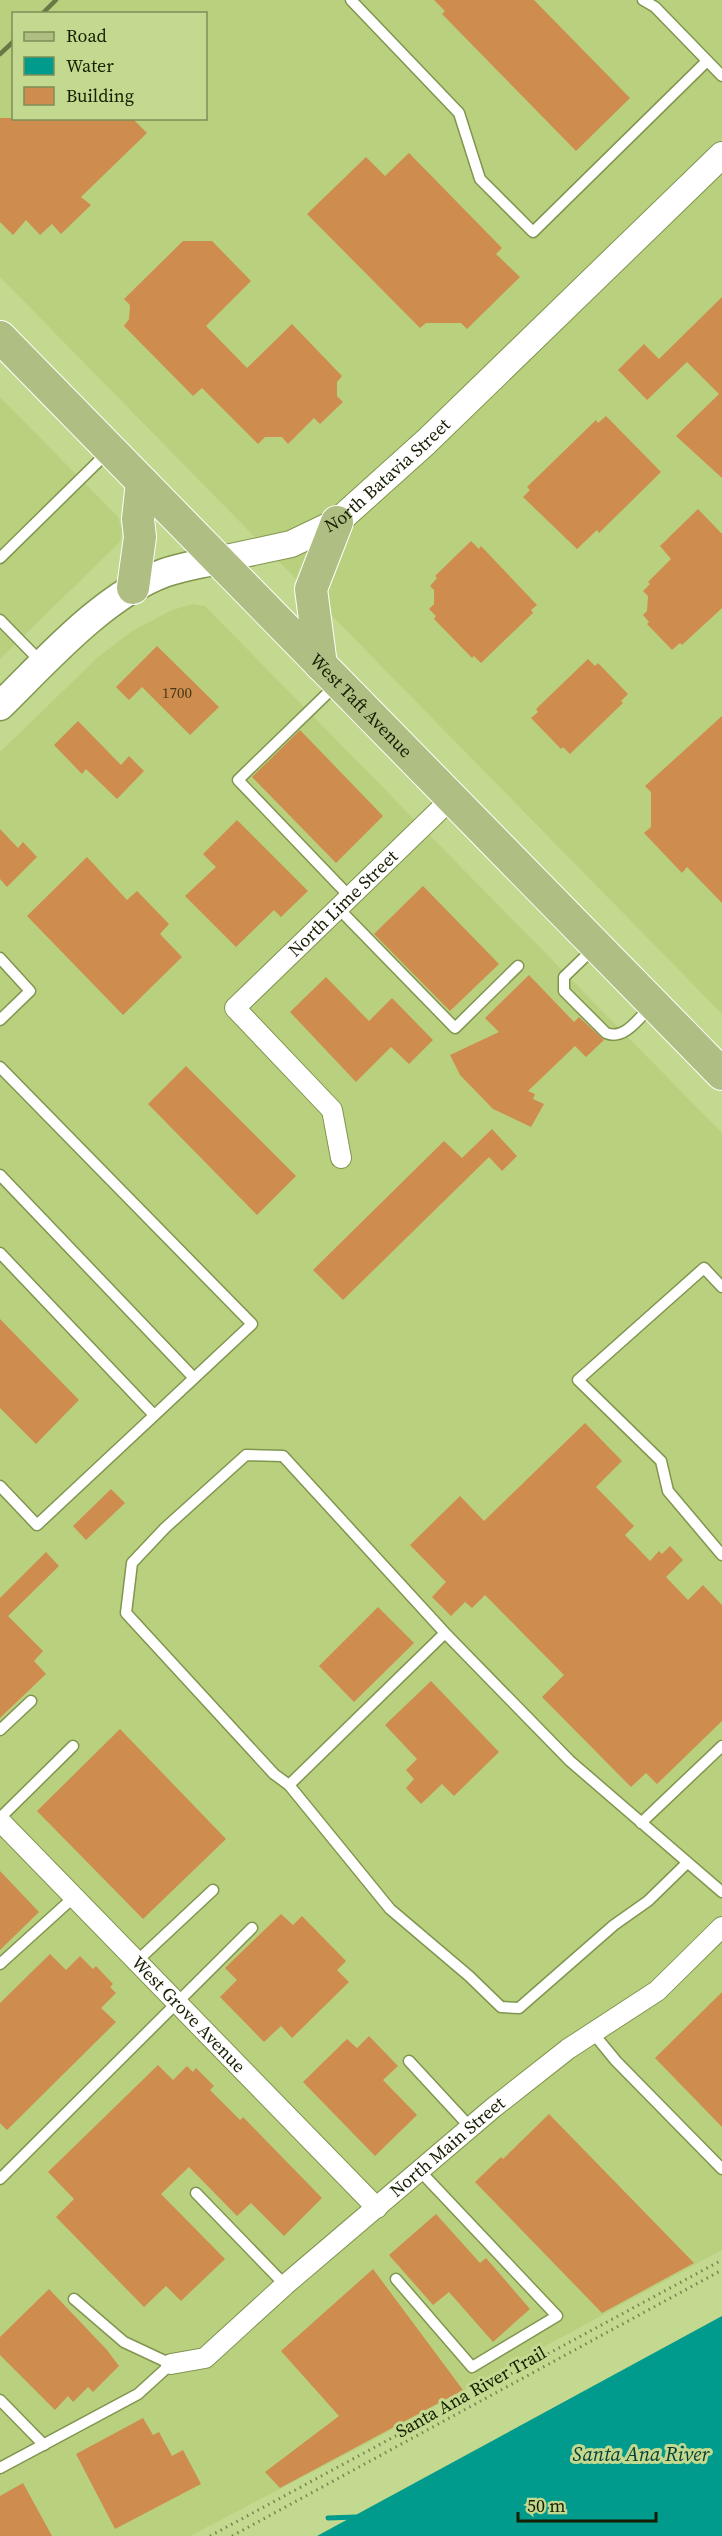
<svg xmlns="http://www.w3.org/2000/svg" width="722" height="2536" font-family="'Source Serif 4',serif">
	<rect width="100%" height="100%" fill="#c3d98f"/>
	<g fill="#b9d17f" fill-rule="evenodd">
		<path d="M0 0H722V1014L0 277ZM14 14H206V118H14Z"/>
		<path d="M0 397 118 517 122 530 120 542 0 659Z"/>
		<path d="M193 604 205 606 722 1133V2250L364 2445 190 2536H0V752L98 657 132 631 172 610Z"/>
	</g>
	<path fill="#009b8c" d="M722 2316V2536H317Z"/>
	<g fill="none" stroke-linecap="round" stroke-linejoin="round">
		<path stroke="#009b8c" stroke-width="5" d="M328 2518 356 2517"/>
	</g>
	<g fill="#ce8c4f">
		<path d="M434 0H534L630 98 576 151 442 14 445 11Z"/>
		<path d="M0 118H132L147 133 81 197 91 205 61 234 52 224 40 235 26 220 13 235 0 222Z"/>
		<path d="M409 153 502 248 496 254 520 277 467 329 461 323H426L420 328 307 214 366 157 385 176Z"/>
		<path d="M183 241H212L251 281 206 326 247 368 292 324 342 376 337 382V396L343 402 320 424 314 418 288 444 282 437H265L258 444 202 388 193 396 124 326 129 319 130 305 124 299Z"/>
		<path d="M722 297V478L676 436 719 394 687 362 647 400 618 370 644 344 659 359Z"/>
		<path d="M606 416 661 472 599 533 597 530 577 549 523 497 530 490 527 487 596 420 598 423Z"/>
		<path d="M698 509 722 534V608L682 645 680 643 672 650 647 624 649 622 643 615 647 611 648 596 643 591 650 584 648 582 671 559 660 546Z"/>
		<path d="M471 541 479 549 481 546 537 605 531 610 533 613 481 663 474 656 472 658 434 619 436 616 429 609 434 604V590L430 586 437 578 435 576Z"/>
		<path d="M157 646 219 707 190 735 142 687 129 700 116 687Z"/>
		<path d="M588 659 595 666 598 663 628 694 621 701 623 703 570 754 563 747 561 749 531 718 538 712 536 709Z"/>
		<path d="M722 716V903L687 867 682 873 644 833 651 827V792L645 786Z"/>
		<path d="M78 721 121 765 129 756 144 771 117 799 86 769 82 774 54 745Z"/>
		<path d="M300 730 383 816 336 863 252 777Z"/>
		<path d="M237 820 308 891 281 917 274 910 236 947 185 896 216 867 203 854Z"/>
		<path d="M0 829 18 848 23 842 37 857 7 887 0 879Z"/>
		<path d="M87 857 127 900 137 891 169 924 160 934 182 957 123 1015 27 916Z"/>
		<path d="M423 886 499 964 450 1011 374 934Z"/>
		<path d="M529 975 574 1022 579 1017 604 1040 586 1057 575 1046 528 1091 535 1094 533 1099 544 1104 531 1127 493 1109 460 1075 450 1055 499 1032 485 1018Z"/>
		<path d="M326 977 369 1021 392 998 433 1040 409 1064 391 1047 356 1082 290 1012Z"/>
		<path d="M186 1066 296 1176 257 1215 148 1104Z"/>
		<path d="M492 1129 517 1156 502 1171 489 1157 343 1300 313 1270 444 1141 462 1158Z"/>
		<path d="M0 1319 79 1400 36 1444 0 1408Z"/>
		<path d="M585 1423 622 1461 596 1487 634 1526 625 1535 650 1561 659 1551 662 1554 670 1546 683 1560 666 1577 688 1600 703 1585 722 1605V1721L657 1784 646 1773 631 1787 542 1697 564 1675 485 1595 472 1608 465 1602 451 1616 432 1597 446 1582 410 1545 460 1496 484 1521Z"/>
		<path d="M111 1489 125 1503 86 1540 73 1526Z"/>
		<path d="M46 1552 59 1566 8 1616 43 1651 34 1661 46 1674 0 1718V1598Z"/>
		<path d="M378 1607 414 1643 354 1702 319 1666Z"/>
		<path d="M431 1681 499 1752 454 1796 442 1784 421 1804 406 1788 414 1779 406 1770 417 1759 385 1725Z"/>
		<path d="M120 1729 226 1839 143 1919 37 1811Z"/>
		<path d="M0 1871 39 1912 0 1950Z"/>
		<path d="M281 1914 293 1925 302 1916 346 1961 337 1970 349 1982 292 2038 281 2026 264 2042 220 1997 237 1980 225 1968Z"/>
		<path d="M50 1954 66 1970 80 1956 93 1969 96 1966 113 1984 110 1987 116 1993 101 2008 116 2022 7 2130 0 2123V2003Z"/>
		<path d="M722 1992V2127L655 2058Z"/>
		<path d="M369 2036 398 2066 383 2080 417 2115 375 2156 303 2082 347 2039 357 2048Z"/>
		<path d="M158 2065 173 2080 187 2066 193 2072 196 2068 214 2086 210 2090 240 2120 243 2117 322 2198 284 2236 251 2203 237 2216 189 2167 161 2194 225 2259 181 2301 166 2286 144 2307 56 2217 74 2199 48 2172Z"/>
		<path d="M549 2114 694 2263 602 2313 475 2182 501 2157 503 2159Z"/>
		<path d="M436 2214 480 2263 486 2258 530 2309 493 2342 449 2292 433 2305 389 2255Z"/>
		<path d="M373 2269 463 2390 280 2488 265 2472 339 2416 281 2351Z"/>
		<path d="M49 2289 107 2350 119 2366 93 2392 88 2387 73 2402 68 2396 55 2410 0 2355V2337Z"/>
		<path d="M143 2418 153 2435 159 2432 172 2456 183 2450 201 2484 115 2529 76 2454Z"/>
		<path d="M23 2483 52 2536H0V2496Z"/>
	</g>
	<g fill="none" stroke-linecap="round" stroke-linejoin="round">
		<defs>
			<g id="service">
				<path d="M351 0 459 113 480 179 533 232 707 61"/>
				<path d="M643 0 655 7 722 76"/>
				<path d="M0 558 109 451"/>
				<path d="M0 620 43 664"/>
				<path d="M336 685 238 780 351 898"/>
				<path d="M339 909 455 1028 518 966"/>
				<path d="M594 948 564 977V991L606 1033C624 1041 639 1018 651 1006"/>
				<path d="M0 958 30 991 0 1020"/>
				<path d="M0 1067 252 1324 37 1525 0 1486"/>
				<path d="M0 1175 194 1378"/>
				<path d="M0 1253 154 1415"/>
				<path d="M722 1287 704 1268 578 1380 661 1461 668 1491 722 1555"/>
				<path d="M445 1633 289 1785 274 1774 126 1613 132 1563 165 1528 246 1455 283 1456 445 1633 570 1761 722 1892"/>
				<path d="M0 1730 31 1701"/>
				<path d="M289 1785 390 1909 469 1976 501 2007 519 2008 614 1925 648 1901 687 1863"/>
				<path d="M0 1818 73 1746"/>
				<path d="M641 1823 722 1746"/>
				<path d="M137 1961 213 1890"/>
				<path d="M0 1964 74 1897"/>
				<path d="M593 2033 616 2061 722 2169"/>
				<path d="M409 2061 470 2127"/>
				<path d="M0 2179 252 1928"/>
				<path d="M196 2193 285 2285"/>
				<path d="M396 2279 472 2367 557 2316 420 2171"/>
				<path d="M0 2400 44 2445"/>
				<path d="M0 2468 138 2394 171 2364 124 2342 74 2299"/>
			</g>
			<g id="minor">
				<path id="s1" d="M341 1158 332 1110 235 1008 452 798"/>
				<path id="s2" d="M0 1821 377 2208"/>
				<path id="s3" d="M171 2364 205 2358 285 2285 493 2108 568 2049 657 1991 722 1927"/>
			</g>
			<g id="tertiary">
				<path id="s4" d="M217 560 291 544 337 522 426 442 722 155"/>
			</g>
			<path id="secondary" d="M0 706C46 661 103 596 164 573 181 567 200 564 217 560"/>
			<g id="primary">
				<path id="s5" d="M0 337 722 1074"/>
				<path d="M133 588 140 537 138 519 142 482"/>
				<path d="M321 665 311 589 337 522"/>
			</g>
		</defs>
		<use href="#service" stroke="#81954e" stroke-width="13"/>
		<use href="#minor" stroke="#81954e" stroke-width="22"/>
		<use href="#tertiary" stroke="#81954e" stroke-width="28"/>
		<use href="#secondary" stroke="#81954e" stroke-width="31"/>
		<use href="#primary" stroke="#fff" stroke-width="34"/>
		<g stroke="#778650" stroke-width="3" stroke-dasharray="1.5 4.5" stroke-linecap="butt">
			<path d="M210 2536 722 2260"/>
			<path d="M232 2536 722 2270"/>
		</g>
		<use href="#service" stroke="#fff" stroke-width="10"/>
		<use href="#minor" stroke="#fff" stroke-width="20"/>
		<use href="#tertiary" stroke="#fff" stroke-width="26"/>
		<use href="#secondary" stroke="#fff" stroke-width="28"/>
		<use href="#primary" stroke="#afbf83" stroke-width="32"/>
		<g stroke="#697845" stroke-width="4.5">
			<path d="M42 14 56 0"/>
			<path d="M0 54 14 41"/>
		</g>
	</g>
	<g text-anchor="middle" stroke-width="6" stroke-linejoin="round" paint-order="stroke">
		<g font-size="15" fill="#453a15">
			<text x="177" y="698">1700</text>
		</g>
		<g font-size="18" fill="#171f02" stroke="#c3d98f">
			<text dy="6" stroke="none"><textPath href="#s4" startOffset="195">North Batavia Street</textPath></text>
			<text dy="6" stroke="none"><textPath href="#s5" startOffset="516">West Taft Avenue</textPath></text>
			<text dy="6" stroke="none"><textPath href="#s1" startOffset="340">North Lime Street</textPath></text>
			<text dy="6" stroke="none"><textPath href="#s2" startOffset="270">West Grove Avenue</textPath></text>
			<text dy="6" stroke="none"><textPath href="#s3" startOffset="356">North Main Street</textPath></text>
			<text transform="translate(471 2392) rotate(-29)" y="6">Santa Ana River Trail</text>
		</g>
		<g font-size="20" font-style="italic" fill="#043e37" stroke="#c3d98f">
			<text x="641" y="2461">Santa Ana River</text>
		</g>
	</g>
	<rect x="12" y="12" width="195" height="108" fill="#c3d98f" stroke="#7e8f57" stroke-width="1.5"/>
	<rect x="24" y="32" width="30" height="9" fill="#afbf83" stroke="#7e8f57" stroke-width="1.5"/>
	<text x="66" y="42" font-size="18" fill="#171f02">Road</text>
	<rect x="24" y="57" width="30" height="18" fill="#009b8c" stroke="#7e8f57" stroke-width="1.5"/>
	<text x="66" y="72" font-size="18" fill="#171f02">Water</text>
	<rect x="24" y="87" width="30" height="18" fill="#ce8c4f" stroke="#7e8f57" stroke-width="1.5"/>
	<text x="66" y="102" font-size="18" fill="#171f02">Building</text>
	<path d="M518 2512v9h138v-9" fill="none" stroke="#171f02" stroke-width="3"/>
	<text x="527" y="2512" font-size="18" fill="#171f02" stroke="#c3d98f" stroke-width="4.5" paint-order="stroke">50 m</text>
</svg>
